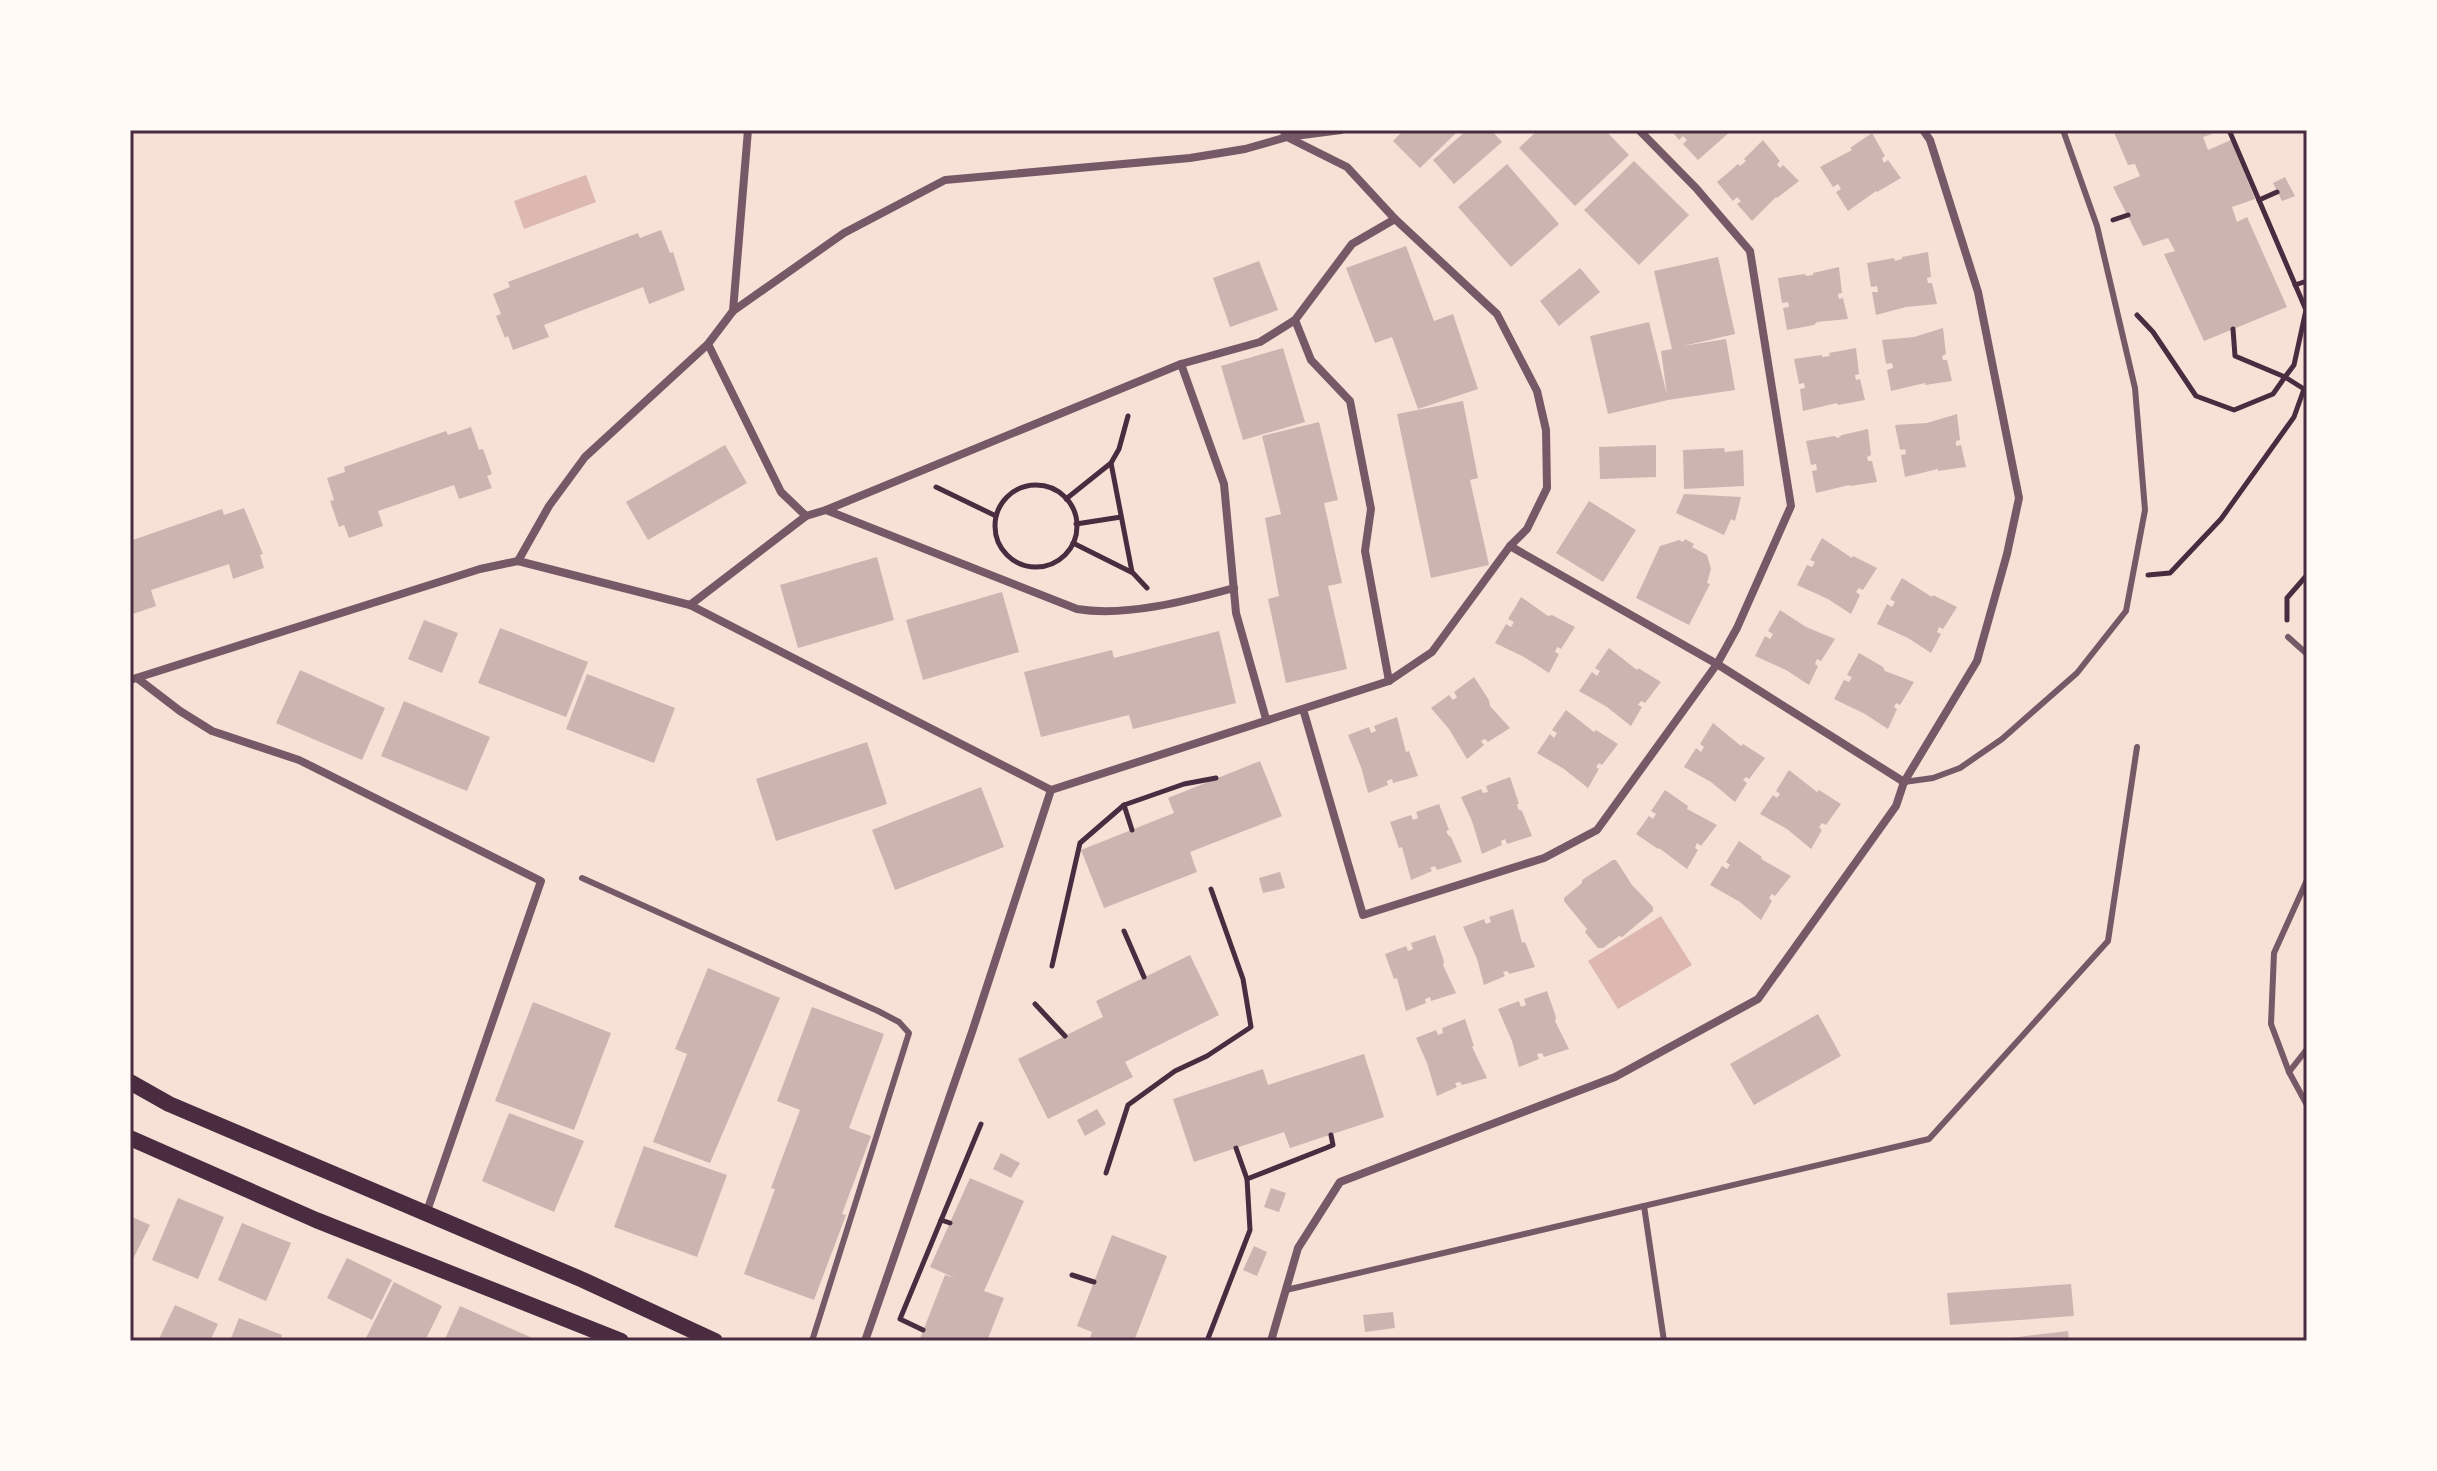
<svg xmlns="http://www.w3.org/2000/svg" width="2437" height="1471" font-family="'Zilla Slab',serif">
	<rect width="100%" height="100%" fill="#f7e1d7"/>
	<g fill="#dcb8b0">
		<path d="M586 175 596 202 524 229 514 201Z"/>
		<path d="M1661 916 1692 965 1618 1009 1588 961Z"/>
	</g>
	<g fill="#ccb4b1">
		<path d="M1404 130H1459L1420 168 1393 141Z"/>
		<path d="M1467 130H1491L1502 142 1454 184 1433 160Z"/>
		<path d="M1538 130H1605L1629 155 1575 206 1519 148Z"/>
		<path d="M1671 130H1732L1698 160 1683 144 1687 140 1683 136 1679 140Z"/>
		<path d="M2113 130H2210L2212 134 2203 137 2208 150 2231 140 2255 199 2232 207 2237 222 2247 217 2287 307 2204 341 2164 254 2175 251 2168 238 2143 246 2113 187 2140 176 2135 164 2128 165Z"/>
		<path d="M1872 133 1885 156 1882 158 1884 163 1888 160 1901 178 1877 192 1876 191 1848 211 1836 192 1841 189 1838 184 1833 187 1820 167 1852 150 1850 148Z"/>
		<path d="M1763 140 1780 161 1777 164 1780 168 1783 165 1799 181 1777 198 1776 197 1752 221 1737 204 1741 201 1737 197 1733 201 1717 182 1738 164 1740 166 1746 161 1744 159Z"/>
		<path d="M1634 161 1689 215 1639 265 1584 210Z"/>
		<path d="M1507 164 1559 224 1511 267 1458 207Z"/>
		<path d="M2285 177 2295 196 2282 201 2273 183Z"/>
		<path d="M661 230 670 253 673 252 685 290 649 304 643 287 544 325 549 337 513 350 508 336 505 338 496 316 501 314 493 294 510 287 508 282 638 233 640 238Z"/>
		<path d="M1406 246 1434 321 1453 314 1478 389 1418 409 1392 337 1375 343 1346 268Z"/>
		<path d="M1928 252 1931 277 1927 278 1928 283H1932L1937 304 1906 307 1876 315 1872 292H1878L1877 286 1871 287 1867 263 1894 258 1895 261 1902 259V257Z"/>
		<path d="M1718 257 1735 334 1683 346 1726 339 1735 390 1668 400 1608 414 1590 336 1649 322 1667 395 1661 351 1672 349 1654 271Z"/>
		<path d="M1259 261 1278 310 1230 327 1213 278Z"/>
		<path d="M1839 267 1842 293 1838 294 1839 299 1843 298 1848 319 1817 322 1814 325 1787 330 1783 308 1789 307 1788 302 1782 303 1778 278 1805 274 1806 276 1813 275V273Z"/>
		<path d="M1580 268 1600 292 1559 326 1540 301Z"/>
		<path d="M1943 328 1946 354 1942 356 1943 360H1947L1952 381 1925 385V383L1891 391 1887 370 1893 368 1892 363 1886 364 1882 340 1914 337Z"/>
		<path d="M1283 348 1305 422 1243 440 1221 366Z"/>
		<path d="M1856 348 1859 374 1855 375 1856 380 1860 379 1865 400 1838 405 1837 403 1803 411 1800 389 1805 388 1804 383 1799 384 1794 359 1822 355V357L1830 356 1829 353Z"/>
		<path d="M1463 401 1478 478 1470 480 1489 565 1431 578 1397 414Z"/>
		<path d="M1957 414 1960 440 1956 441V446L1961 445 1966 467 1938 471V469L1905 477 1901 455 1906 454 1905 449 1900 450 1895 425 1927 423Z"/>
		<path d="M1319 422 1338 500 1324 503 1342 583 1328 586 1347 669 1286 683 1268 599 1279 596 1265 518 1281 514 1262 436Z"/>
		<path d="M471 427 479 450 483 449 492 474 487 476 492 488 459 499 454 485 378 511 383 526 349 538 344 525 339 527 330 501 334 500 327 478 345 472 344 467 446 431 448 435Z"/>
		<path d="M1868 429 1871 455 1867 457 1868 461H1872L1877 482 1850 486 1849 485 1816 493 1812 471 1817 470 1816 464 1811 465 1806 441 1834 436 1838 438 1842 435Z"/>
		<path d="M725 445 747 483 648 540 626 502Z"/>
		<path d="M1656 445V477L1600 479 1599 447Z"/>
		<path d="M1724 448 1725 452 1743 450 1744 486 1684 489 1683 450Z"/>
		<path d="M1684 494 1741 497 1735 521 1731 519 1724 535 1676 513Z"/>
		<path d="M1589 501 1636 530 1603 582 1556 553Z"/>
		<path d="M244 508 263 554 260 555 264 568 233 579 229 564 151 590 156 606 130 615V541L222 509 224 515Z"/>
		<path d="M1822 538 1852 558 1853 556 1877 568 1863 590 1859 588 1856 592 1860 595 1851 614 1828 599 1797 585 1807 565 1812 567 1815 562 1810 560Z"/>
		<path d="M1685 539 1694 544 1692 547 1707 555 1711 569 1707 583 1710 584 1689 625 1636 598 1660 546 1679 540 1683 542Z"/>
		<path d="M877 557 894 620 798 648 780 585Z"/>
		<path d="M1902 578 1932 597 1933 595 1957 607 1943 629 1939 627 1937 632 1941 634 1931 653 1908 638 1877 624 1887 604 1892 607 1895 602 1890 599Z"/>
		<path d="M1002 592 1019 652 923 680 906 620Z"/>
		<path d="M1521 597 1548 616 1552 615 1575 627 1561 649 1557 647 1555 652 1559 654 1549 673 1524 657 1495 643 1506 624 1511 627 1514 622 1508 619Z"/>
		<path d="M1780 610 1806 627 1835 639 1821 661 1817 659 1815 664 1818 666 1809 685 1786 670 1755 656 1765 636 1770 639 1773 634 1768 631Z"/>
		<path d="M424 620 458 633 442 673 408 659Z"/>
		<path d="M500 628 588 662 566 717 478 683Z"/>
		<path d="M1219 631 1236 703 1133 729 1129 715 1041 737 1024 672 1112 650 1114 658Z"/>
		<path d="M1609 648 1637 670 1638 668 1661 682 1645 703 1641 701 1638 705 1642 707 1631 726 1607 707 1579 691 1592 672 1597 676 1600 671 1595 668Z"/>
		<path d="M1859 653 1883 667 1885 671 1914 682 1900 705 1896 703 1894 707 1897 709 1888 729 1865 714 1834 699 1844 680 1849 682 1852 677 1847 675Z"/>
		<path d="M300 670 385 708 362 760 276 723Z"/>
		<path d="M587 674 675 708 654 763 566 729Z"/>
		<path d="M1474 677 1489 700 1490 706 1510 728 1488 742 1485 739 1481 741 1484 745 1467 759 1449 729 1431 708 1449 695 1453 700 1457 697 1454 692Z"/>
		<path d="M404 701 490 737 467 791 381 756Z"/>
		<path d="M1566 710 1594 732 1596 730 1618 744 1602 765 1599 763 1596 767 1599 769 1588 788 1564 769 1537 753 1550 734 1554 738 1557 733 1552 730Z"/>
		<path d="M1397 717 1406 752 1409 751 1418 776 1393 783 1392 779 1387 781 1388 785 1368 793 1361 767 1348 735 1369 727 1371 733 1376 731 1374 726Z"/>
		<path d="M1713 723 1741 746 1743 744 1765 758 1749 779 1746 777 1743 780 1747 783 1735 802 1711 782 1684 767 1696 748 1701 752 1704 747 1700 744Z"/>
		<path d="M867 742 887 804 776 841 756 779Z"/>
		<path d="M1260 761 1282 816 1190 852 1197 872 1104 908 1081 850 1174 813 1168 798Z"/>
		<path d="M1789 770 1817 792 1819 790 1841 804 1826 825 1822 823 1819 827 1822 830 1811 849 1787 829 1760 814 1773 795 1777 798 1780 794 1776 791Z"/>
		<path d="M1510 777 1519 804H1517L1518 809 1522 811 1532 836 1507 844 1505 839 1501 841 1502 845 1482 854 1472 821 1461 797 1481 789 1483 793 1488 792 1486 786Z"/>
		<path d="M981 787 1004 847 895 890 872 830Z"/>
		<path d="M1665 790 1688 806 1687 809 1717 825 1701 846 1697 843 1695 848 1698 850 1687 869 1659 848 1658 849 1636 834 1649 816 1653 819 1656 814 1651 811Z"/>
		<path d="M1439 804 1449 830 1446 831 1448 835 1451 837 1462 862 1437 870 1435 866 1430 868 1432 871 1411 880 1402 847 1399 848 1390 822 1411 815 1413 820 1418 818 1416 812Z"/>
		<path d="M1739 841 1762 857 1761 859 1791 876 1775 896 1772 894 1769 898 1772 901 1761 920 1740 902 1710 885 1722 866 1727 869 1730 865 1726 862Z"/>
		<path d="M1613 860H1616L1632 885 1653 907V911L1622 937 1619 936 1603 948H1598L1585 932 1587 929 1564 901V898L1582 883V880Z"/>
		<path d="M1280 872 1285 888 1263 893 1259 878Z"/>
		<path d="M1513 909 1522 943 1525 942 1535 967 1509 974 1508 971 1503 972 1505 976 1484 985 1477 959 1463 927 1484 919 1486 924 1491 922 1489 917Z"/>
		<path d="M1435 935 1444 961 1443 965 1456 993 1431 1001 1430 997 1425 999 1426 1003 1406 1011 1397 978 1394 979 1385 954 1406 946 1408 951 1413 949 1411 943Z"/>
		<path d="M1190 955 1219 1015 1125 1062 1133 1077 1048 1119 1018 1059 1103 1017 1096 1001Z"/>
		<path d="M708 968 780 998 710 1163 653 1142 687 1054 675 1049Z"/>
		<path d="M1547 991 1556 1017 1555 1021 1569 1049 1544 1057 1542 1053 1537 1054 1539 1059 1519 1067 1512 1041 1498 1009 1519 1001 1521 1007 1526 1005 1524 999Z"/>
		<path d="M533 1002 611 1033 574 1130 495 1101Z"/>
		<path d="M812 1007 884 1034 849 1128 871 1136 842 1214 846 1215 814 1300 744 1274 775 1189 771 1188 800 1110 777 1101Z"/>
		<path d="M1818 1014 1841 1056 1754 1105 1730 1064Z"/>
		<path d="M1465 1019 1474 1046H1472L1474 1051 1487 1078 1462 1085 1460 1082 1455 1083 1457 1087 1437 1096 1427 1063 1416 1038 1436 1030 1438 1035 1443 1033 1442 1028Z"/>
		<path d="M1364 1054 1384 1117 1290 1148 1284 1132 1194 1162 1173 1099 1263 1069 1268 1085Z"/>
		<path d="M1097 1109 1106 1124 1085 1136 1077 1120Z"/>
		<path d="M509 1113 584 1141 554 1212 482 1181Z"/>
		<path d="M644 1146 727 1175 697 1257 614 1227Z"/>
		<path d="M1001 1153 1020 1163 1011 1178 993 1169Z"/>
		<path d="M970 1178 1024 1201 984 1291 1004 1298 987 1341H919L945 1275 955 1278 930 1267Z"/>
		<path d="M1271 1188 1286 1193 1279 1212 1264 1207Z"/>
		<path d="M178 1198 224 1217 198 1279 152 1260Z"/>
		<path d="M130 1216 150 1225 130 1265Z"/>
		<path d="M242 1223 291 1243 266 1301 218 1280Z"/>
		<path d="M1112 1235 1167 1256 1134 1341H1089L1092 1332 1077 1326Z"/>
		<path d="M1254 1246 1267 1252 1257 1276 1243 1270Z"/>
		<path d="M347 1258 392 1280 372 1320 327 1298Z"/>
		<path d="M394 1282 442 1306 425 1341H371L366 1338Z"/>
		<path d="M2071 1284 2074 1316 1950 1325 1947 1293Z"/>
		<path d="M175 1305 218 1324 210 1341H158Z"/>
		<path d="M460 1306 539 1341H444Z"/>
		<path d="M1393 1312 1395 1328 1365 1332 1363 1315Z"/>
		<path d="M239 1318 282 1335 280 1341H230Z"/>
		<path d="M2068 1331 2069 1341H2002V1339Z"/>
	</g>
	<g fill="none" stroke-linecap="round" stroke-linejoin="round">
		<g stroke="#4a2c40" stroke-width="5">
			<path d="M2259 200 2277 192"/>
			<path d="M2113 220 2128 215"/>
			<path d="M2295 285 2307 281"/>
			<path d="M2137 315 2153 332 2196 396 2234 410 2273 394 2285 377 2294 365 2306 310 2229 130"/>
			<path d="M1128 416 1119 449 1111 463 1132 572 1147 588"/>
			<circle cx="1036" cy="526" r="41"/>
			<path d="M936 487 996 516"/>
			<path d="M1066 499 1111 463"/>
			<path d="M1076 524 1121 517"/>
			<path d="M1073 543 1131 572"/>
			<path d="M2148 575 2170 573 2221 519 2294 417 2304 389 2285 377 2235 356 2233 329"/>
			<path d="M2287 620V598L2307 575"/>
			<path d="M1124 805 1132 830"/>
			<path d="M1124 931 1144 977"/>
			<path d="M1052 966 1080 843 1124 805 1184 784 1216 778"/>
			<path d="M1035 1004 1065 1036"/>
			<path d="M1106 1173 1128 1105 1175 1071 1207 1056 1251 1027 1243 979 1211 889"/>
			<path d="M1247 1179 1326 1148 1333 1145 1331 1135"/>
			<path d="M941 1220 950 1223"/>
			<path d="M1072 1275 1094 1282"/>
			<path d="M923 1330 900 1319 981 1124"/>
			<path d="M1207 1341 1250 1230 1247 1179 1236 1148"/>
		</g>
		<g stroke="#755966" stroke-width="6">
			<path d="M2288 637 2307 654"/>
			<path d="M1904 782 1933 778 1960 768 2002 739 2077 673 2126 611 2145 510 2135 388 2097 226 2063 130"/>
			<path d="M582 878 878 1011 899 1022 909 1033 812 1341"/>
			<path d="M2307 880 2274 953 2271 1024 2289 1072 2307 1105"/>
			<path d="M2289 1072 2307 1049"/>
			<path d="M1644 1206 1664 1341"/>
			<path d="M1286 1290 1929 1139 2108 941 2137 747"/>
		</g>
		<g stroke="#755966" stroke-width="8">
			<path d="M733 311 748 130"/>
			<path d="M1295 320 1311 360 1350 401 1371 509 1365 551 1389 681"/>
			<path d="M708 344 781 492 806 516"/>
			<path d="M1181 364 1260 342 1295 320 1352 244 1395 219"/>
			<path d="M826 510 1181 364 1224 484 1236 613 1266 719"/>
			<path d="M1510 546 1717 664 1904 782"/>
			<path d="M518 561 549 506 585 457 708 344 733 311 844 233 945 180 1190 158 1245 149 1287 137 1341 130"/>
			<path d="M690 605 806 516 826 510 1077 609C1125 617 1187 601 1234 588"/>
			<path d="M137 678 180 711 212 731 299 760 541 881 426 1214"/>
			<path d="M130 680 480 569 518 561 690 605 1051 790"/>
			<path d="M1303 709 1363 915 1544 858 1597 830 1717 664 1737 628 1791 506 1750 251 1696 188 1639 130"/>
			<path d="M865 1341 972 1032 1051 790 1389 681 1432 652 1510 546 1527 529 1547 488 1546 430 1537 391 1497 314 1395 219 1347 167 1287 137 1283 130"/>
			<path d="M1271 1341 1298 1248 1340 1182 1615 1077 1758 999 1896 806 1904 782 1977 661 2007 554 2019 498 1978 292 1930 140 1923 130"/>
		</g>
		<g stroke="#4a2c40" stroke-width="16">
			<path d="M130 1082 169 1104 583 1280 715 1341"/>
			<path d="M130 1138 316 1220 621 1341"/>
		</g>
	</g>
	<rect width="2437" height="1471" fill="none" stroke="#fffaf5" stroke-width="264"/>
	<rect x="132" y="132" width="2173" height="1207" fill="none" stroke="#4a2c40" stroke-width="3"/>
</svg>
